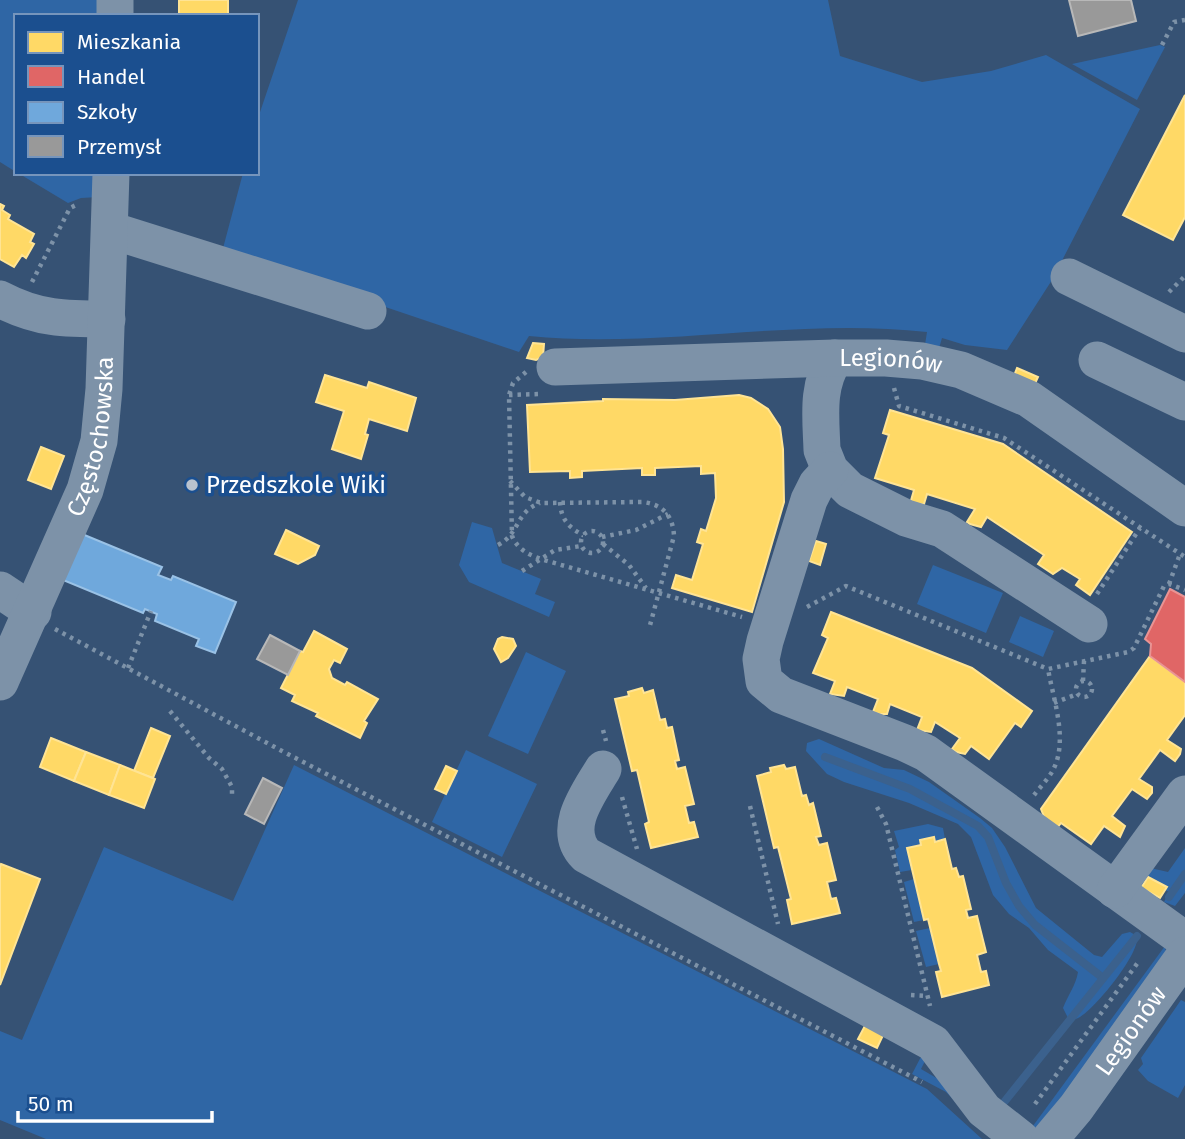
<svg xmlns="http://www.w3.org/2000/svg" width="1185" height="1139" font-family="'Fira Sans',sans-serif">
	<rect width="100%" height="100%" fill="#365274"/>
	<g fill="#2f66a5">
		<path d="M0 0H103V16H16V172L0 162Z"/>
		<path d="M298 0H828L840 56 922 82 991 71 1046 55 1140 109 1052 280 1007 350 965 345 942 338 937 355 924 351 927 332C795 317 661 349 529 336L519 352 222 252 243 173H257V121Z"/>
		<path d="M1160 45 1165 47 1137 100 1072 64Z"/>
		<path d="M18 173H100L99 197 81 198 68 203Z"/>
		<path d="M472 522 492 528 502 563 541 579 535 594 555 602 549 617 469 582 459 565Z"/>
		<path d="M933 565 1003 593 986 633 917 604Z"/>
		<path d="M1020 616 1054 631 1043 657 1009 642Z"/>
		<path d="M526 652 566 671 528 754 488 736Z"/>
		<path d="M819 739 884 768 904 770 929 782 980 818 992 828 1005 847 1036 908 1094 955 1102 957 1122 934 1130 932 1137 936C1140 954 1096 1007 1080 1017 1077 1019 1073 1020 1069 1020L1063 1008C1068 995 1076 985 1078 972L1048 950 1029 928 1009 914 993 895 971 837 958 824 909 803 844 782 827 774 806 751 807 743Z"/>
		<path d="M466 750 537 784 502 857 432 822Z"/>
		<path d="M294 765 927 1089 982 1139H46L0 1120V1031L22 1040 104 847 233 901Z"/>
		<path d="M928 824 943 828 945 839 935 842 934 837 920 840 921 845 907 848 912 870 900 872 895 850 899 847 894 831Z"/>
		<path d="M1185 848V893L1175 906 1164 902 1169 892 1165 890 1166 887 1148 877 1141 888 1133 882 1146 867 1168 872Z"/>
		<path d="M914 879 924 920 914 922 904 882Z"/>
		<path d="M930 928 939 964 926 967 916 931Z"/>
		<path d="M1165 946 1166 952 1044 1127 1030 1130Z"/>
		<path d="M1181 1000 1185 1002V1085L1178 1098 1148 1081 1138 1070 1143 1064 1141 1058Z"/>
		<path d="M924 1051 929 1053 921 1069 952 1087 974 1120 946 1092 912 1074Z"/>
	</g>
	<g fill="#ffd966" stroke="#ffe494" stroke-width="2">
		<rect x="179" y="0" width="49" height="16"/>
		<path d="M1185 95V217L1173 240 1123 215Z"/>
		<path d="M0 204 4 206 2 210 10 215 8 219 34 234 30 242 34 244 26 258 22 255 14 267 0 259Z"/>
		<path d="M533 343 544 344 543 357 536 360 527 358Z"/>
		<path d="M1017 368 1038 377 1032 390 1012 381Z"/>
		<path d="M325 375 367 388 369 382 416 398 407 431 369 419 365 434 368 435 361 459 332 449 344 411 316 402Z"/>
		<path d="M739 395 751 398 768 409 780 427 783 449 784 502 752 612 672 588 676 575 692 580 703 544 697 542 701 529 706 531 716 498 715 473 701 474V466L655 468V475H642V468L582 471V477L570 478V471L530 472 527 405 603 401V399L675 400Z"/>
		<path d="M890 410 1003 444 1132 532 1090 595 1076 585 1080 579 1062 568 1053 574 1038 564 1044 555 987 517 981 527 970 524 967 522 975 509 927 494 924 504H910L914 490 875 478 889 435 883 433Z"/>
		<path d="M41 447 64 456 51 489 28 480Z"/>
		<path d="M286 530 319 546 315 555 298 564 275 554Z"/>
		<path d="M816 541 826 544 820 565 809 561Z"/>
		<path d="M831 612 972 668 1032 711 1021 727 1015 723 989 759 971 746 965 754 956 752 952 749 960 738 935 722 931 732 917 730 922 717 890 704 887 714H879L873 712 878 699 847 687 844 696 830 694 835 681 813 673 828 638 822 635Z"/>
		<path d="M314 631 347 649 340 663 334 660 329 669 332 678 345 685 347 682 378 699 364 721 367 723 360 738 316 716 318 713 292 701 295 695 281 688 300 651 303 652Z"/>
		<path d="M502 637 513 639 516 646 508 658 501 662 494 649 498 639Z"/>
		<path d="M1150 656 1185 682V715L1167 740 1181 749 1180 754 1175 761 1160 750 1139 779 1152 787V793L1147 799 1132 789 1112 816 1125 826 1120 837 1104 826 1091 844 1061 823 1057 828 1045 819 1041 809Z"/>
		<path d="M642 688 644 693 653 690 660 720 665 719 667 728 672 727 679 760 675 761 677 769 685 767 694 804 685 806 689 823 694 822 698 837 651 848 645 824 649 822 637 770 632 771 615 699 629 696 628 692Z"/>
		<path d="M151 728 170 736 153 778 134 771Z"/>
		<path d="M51 738 86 752 74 781 40 767Z"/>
		<path d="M86 752 120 765 109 795 74 781Z"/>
		<path d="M120 765 155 779 144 808 109 795Z"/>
		<path d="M784 765 786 769 795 767 802 796 806 795 809 805 813 803 821 836 816 837 819 845 827 843 836 880 827 882 831 899 836 898 840 913 792 924 787 900 791 899 778 847 774 848 757 776 771 772 770 768Z"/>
		<path d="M446 766 457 771 446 794 435 789Z"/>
		<path d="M934 837 935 842 945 839 952 869 956 868 959 877 963 876 971 909 966 910 968 918 977 916 986 952 977 955 981 972 986 971 989 985 942 997 936 972 941 971 939 964 928 919 924 920 907 848 921 845 920 840Z"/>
		<path d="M1 864 40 879 0 985V867Z"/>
		<path d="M1148 877 1167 887 1160 898 1141 888Z"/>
		<path d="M868 1020 886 1029 877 1048 858 1039Z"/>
	</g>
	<path fill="#e06666" stroke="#e99494" stroke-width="2" d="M1170 589 1185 597V682L1150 656 1151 644 1145 639Z"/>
	<path fill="#6fa8dc" stroke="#9ac2e6" stroke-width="2" d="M82 534 162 567 158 575 171 580 173 576 236 602 215 653 196 646 199 639 155 621 157 614 145 609 143 613 63 580Z"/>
	<g fill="#999" stroke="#b8b8b8" stroke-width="2">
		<path d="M1069 0H1131L1136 21 1078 36Z"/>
		<path d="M270 635 300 651 288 675 257 659Z"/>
		<path d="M263 778 282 788 264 824 245 814Z"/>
	</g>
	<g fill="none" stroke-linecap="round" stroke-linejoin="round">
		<g stroke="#3b618d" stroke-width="8">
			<path d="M825 757 910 789 978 826 988 837 1006 883 1019 906 1035 925 1103 978"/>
			<path d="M1169 897 1185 874"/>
			<path d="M1005 1101 1137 936"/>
		</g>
		<g stroke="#7d92a8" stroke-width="4.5" stroke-dasharray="3.5 5" stroke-linecap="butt">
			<path d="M1162 45 1174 22 1185 20"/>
			<path d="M32 282 70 208 78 204"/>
			<path d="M1169 292 1185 276"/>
			<path d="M526 372 513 383 509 395 512 536C518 550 529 555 544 560L742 617"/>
			<path d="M894 388 899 406 1004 438 1185 557"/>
			<path d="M509 395 540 394"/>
			<path d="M510 481 525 497 541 503 642 502C662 504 673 515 674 536L649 629"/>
			<path d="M560 502C561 519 568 527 583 535"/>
			<circle cx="592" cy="542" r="11"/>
			<path d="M602 537 636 530 668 514"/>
			<path d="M603 544 629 565 646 588"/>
			<path d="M498 545C520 534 515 512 540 503"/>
			<path d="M522 571 555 550 581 546"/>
			<path d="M1169 584 1180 554"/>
			<path d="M1097 594 1140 528"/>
			<path d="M807 607 846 586 1048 669 1128 652 1134 648 1164 586 1169 584 1185 590"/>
			<path d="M55 629 282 751 922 1082"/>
			<path d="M128 668 151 611"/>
			<circle cx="1084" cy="689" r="8"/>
			<path d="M1083 681 1084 661"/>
			<path d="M1054 703 1077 694"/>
			<path d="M170 711 209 758 222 769 232 787V796"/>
			<path d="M603 730 606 741"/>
			<path d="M1034 795C1041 786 1050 777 1054 768 1068 739 1053 698 1048 669"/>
			<path d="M622 797 637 849"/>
			<path d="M750 806 778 924"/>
			<path d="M877 807 886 824 930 1006"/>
			<path d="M911 995 928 996"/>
			<path d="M1035 1104 1139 961"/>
		</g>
		<g stroke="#7d92a8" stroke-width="37">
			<path d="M115 16V0"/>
			<path d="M110 230 368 311"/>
			<path d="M1069 277 1185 334"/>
			<path d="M0 299C38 319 65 319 107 319"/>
			<path d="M835 358C816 386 821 418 822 450L830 470 850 490 906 518 942 529 1089 624"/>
			<path d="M1097 360 1185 402"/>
			<path id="s1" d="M555 367 835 358H886L922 361 961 370 1029 399 1185 508"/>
			<path d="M830 470 817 484 809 500 765 641 761 659 764 681 781 695 905 743 926 753 1185 940"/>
			<path d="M0 590 33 612"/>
			<path id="s2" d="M0 682 85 490 99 441 104 389 111 173"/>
			<path d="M603 769C588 794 561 829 586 855L933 1043 984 1110 1021 1139"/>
			<path d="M1115 890 1185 794"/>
			<path id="s3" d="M1050 1139 1076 1108 1185 955"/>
		</g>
	</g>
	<circle fill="#b9c2ce" stroke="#1b4f8f" stroke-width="2.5" cx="192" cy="485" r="7"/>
	<g text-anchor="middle" stroke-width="7" stroke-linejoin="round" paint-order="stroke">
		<g font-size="24" fill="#fff" stroke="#1b4f8f">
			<text dy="8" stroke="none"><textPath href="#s1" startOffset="336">Legionów</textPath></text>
			<text dy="8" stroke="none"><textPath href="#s2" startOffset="264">Częstochowska</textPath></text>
			<text dy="8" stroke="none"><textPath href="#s3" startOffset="135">Legionów</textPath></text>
		</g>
		<g font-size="24" fill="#fff" stroke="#1b4f8f" text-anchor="start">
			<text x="206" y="493">Przedszkole Wiki</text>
		</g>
	</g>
	<rect x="14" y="14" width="245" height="161" fill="#1b4f8f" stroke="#7695bc" stroke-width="2"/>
	<rect x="28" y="32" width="35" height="21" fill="#ffd966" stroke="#7695bc" stroke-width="2"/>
	<text x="77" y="49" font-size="21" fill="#ffffff">Mieszkania</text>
	<rect x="28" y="66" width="35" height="21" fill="#e06666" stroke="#7695bc" stroke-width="2"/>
	<text x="77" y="84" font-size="21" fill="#ffffff">Handel</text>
	<rect x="28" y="102" width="35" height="21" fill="#6fa8dc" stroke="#7695bc" stroke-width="2"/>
	<text x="77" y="119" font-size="21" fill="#ffffff">Szkoły</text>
	<rect x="28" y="136" width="35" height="21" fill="#999999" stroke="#7695bc" stroke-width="2"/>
	<text x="77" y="154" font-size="21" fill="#ffffff">Przemysł</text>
	<path d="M18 1111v10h194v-10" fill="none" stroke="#ffffff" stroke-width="3.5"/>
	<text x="28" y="1111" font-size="21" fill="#ffffff" stroke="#1b4f8f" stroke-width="5" paint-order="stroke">50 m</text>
</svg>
